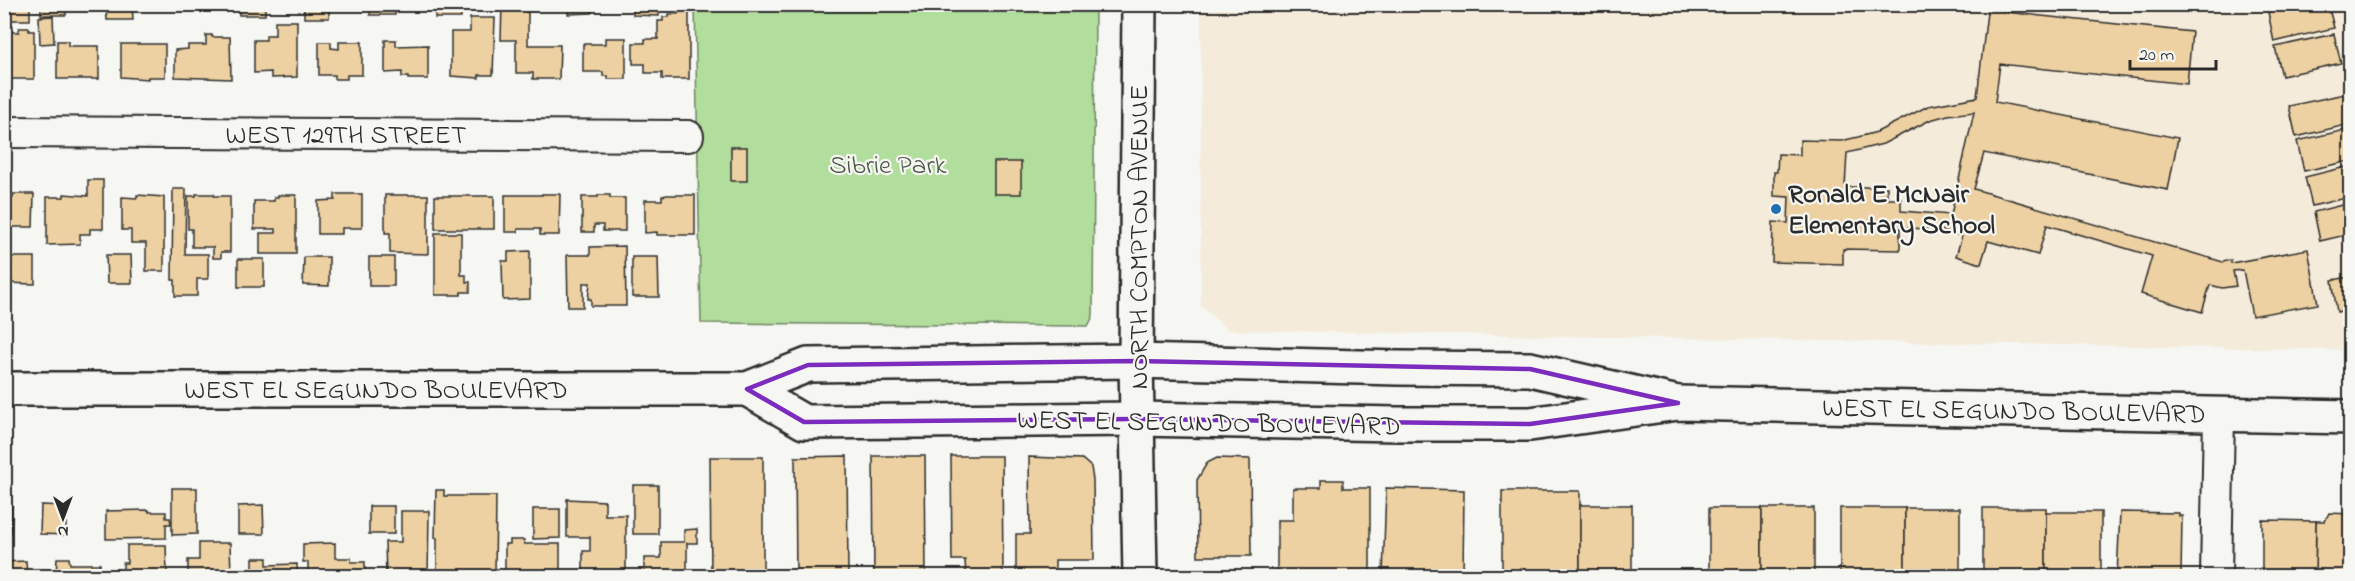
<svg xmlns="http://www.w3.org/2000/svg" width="2355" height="581" font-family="'Indie Flower',sans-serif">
	<rect width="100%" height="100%" fill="#f6f6f2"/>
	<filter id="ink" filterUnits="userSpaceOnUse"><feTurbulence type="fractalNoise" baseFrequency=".0167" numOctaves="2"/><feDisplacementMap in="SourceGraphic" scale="12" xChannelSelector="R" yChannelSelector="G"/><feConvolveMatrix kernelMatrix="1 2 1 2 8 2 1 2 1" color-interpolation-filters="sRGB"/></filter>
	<g filter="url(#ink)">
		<path fill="#f4ebda" d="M1201 5H2343L2350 37V350L1228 330 1201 306Z"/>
		<path fill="#b2de9d" stroke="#6e8464" stroke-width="1.5" d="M695 5H1095L1093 316 1088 326 701 323Z"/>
		<g fill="#eed1a2" stroke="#2b2b2b" stroke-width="1.5" fill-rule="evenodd">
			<rect x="4" y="4" width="26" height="16"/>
			<rect x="41" y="4" width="25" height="11"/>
			<path d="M106 4H132L133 20H107Z"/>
			<rect x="239" y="4" width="26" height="11"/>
			<rect x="304" y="4" width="25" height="14"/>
			<rect x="370" y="4" width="25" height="11"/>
			<rect x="435" y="4" width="26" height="14"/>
			<path d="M502 4H526V12H528V45H560L559 79H533V73H516V40H501Z"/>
			<path d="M568 4H592V13L568 14Z"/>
			<path d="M633 4H659V16L633 15Z"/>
			<path d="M1988 4H2006L2005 12 2192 32 2187 84 2000 64 1995 102 2178 138 2168 190 1984 153 1974 189 2223 262 2231 260V263L2308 249 2318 304 2252 316 2243 270 2233 271 2236 286 2222 288 2210 285 2202 312 2141 294 2152 256 2047 225 2038 255 1988 241 1981 264 1956 256 1962 236 1936 229 1900 228V250L1843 249V264L1772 262 1773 222 1788 223 1789 197 1774 196V172H1777L1778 154 1800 155V140L1841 141 1858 137 1877 132 1928 106 1977 97ZM1974 112 1951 215 1901 211V199H1887V187H1845L1847 153 1883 144 1930 120 1948 115Z"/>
			<path d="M2300 4H2328L2334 28 2274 42 2268 12Z"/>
			<path d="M678 8H689V79H662V73H645V64H633V43H645V39H658V21H663V17H669V14H678Z"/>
			<path d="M53 16 54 43 40 44 39 17Z"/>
			<path d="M470 18H495L493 75H479V78L451 76V32H470Z"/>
			<path d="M275 21H297V77L271 78V72L254 73V40H266V35H275Z"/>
			<path d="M19 28H29V31H34V79H8V73H4V32H19Z"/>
			<path d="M2334 34 2341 63 2282 76 2275 47Z"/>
			<path d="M206 35H212V37H230L231 79 175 77V50L188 49V45H206Z"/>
			<path d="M605 38H626V79H608V76H603V72H583V44H605Z"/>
			<path d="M385 40H396V46L428 45V79H408V77H402V72L385 73Z"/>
			<path d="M57 41H68V46H99V79H57Z"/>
			<path d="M319 42H331V48L339 49V42H362V75H347V79H335V75H319Z"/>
			<path d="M121 44H165V77H148V79L121 77Z"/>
			<path d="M2349 93 2350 124 2296 137 2289 106Z"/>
			<path d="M2350 129V161L2304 171 2297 141Z"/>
			<rect x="731" y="147" width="16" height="34"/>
			<rect x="994" y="162" width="27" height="32"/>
			<path d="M2350 166V197L2312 206 2305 177Z"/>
			<path d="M88 180H103V229H90V234H80V244L47 245V197H64V194L88 196Z"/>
			<path d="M173 189H186L185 254H208V279H197V296H175V280H172Z"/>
			<path d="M13 194H34L33 227H4V200L13 198Z"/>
			<path d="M196 194H214V196H230V252H221V258H213V247H192V229H188V196H196Z"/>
			<path d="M335 194H362V228H342V234H318V201L335 200Z"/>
			<path d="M542 194H560L559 235H540V229H518V232H505V195H542Z"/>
			<path d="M137 195 164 197V271H146V243H131V230H122V197L137 198Z"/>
			<path d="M278 195H296V254H260V233H276V229H254V201H274V197H278Z"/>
			<path d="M385 195H428V254L390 253V233H385Z"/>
			<path d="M598 195H610V198H625V231H603V225H594V232H582V197H598Z"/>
			<path d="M667 195H695V235H657V232L645 233V200H662V196Z"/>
			<rect x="435" y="196" width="59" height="33"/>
			<path d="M2350 203V234L2320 241 2314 212Z"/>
			<path d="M435 233H461V275H466V282H470V292H461V295H435Z"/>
			<path d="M625 246 626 306H591V299H588L590 283H583V307H568L567 255H590V247Z"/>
			<path d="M530 251V299L503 300 502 261H508V252Z"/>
			<path d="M106 255H131L132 283H107Z"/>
			<path d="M4 257H35V284L4 283Z"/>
			<path d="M304 257H329V286L303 285Z"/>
			<rect x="369" y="257" width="25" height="29"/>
			<path d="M632 257H658L659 297H632Z"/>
			<rect x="238" y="259" width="26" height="28"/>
			<path d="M2350 277V309L2337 312 2332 280Z"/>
			<path d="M847 456 848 576H796L795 457Z"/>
			<path d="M873 456H925L926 576H874Z"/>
			<path d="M951 456H1002L1003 576H966L965 560H952Z"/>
			<path d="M710 457H763V576H711Z"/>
			<path d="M1029 457 1082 459 1091 467 1093 480 1094 560H1055V576H1016V534H1030Z"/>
			<path d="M1217 458 1250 459 1251 556H1198L1197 480 1207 463Z"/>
			<path d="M1321 480H1343V488H1370V576H1277V520H1293V488H1321Z"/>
			<rect x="633" y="485" width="25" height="49"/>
			<path d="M172 488H197V534L172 535Z"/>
			<path d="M1386 488 1464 490 1463 576H1383Z"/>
			<path d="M436 490H444V496H496L495 576H437V538H435Z"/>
			<rect x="1502" y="491" width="78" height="85"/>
			<path d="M567 499 605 501V515H626V576H583V551H590V537H567Z"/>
			<path d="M4 505H12L11 533H4Z"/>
			<path d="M41 505 66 506V535L40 534Z"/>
			<path d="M263 505 264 534H238V506Z"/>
			<rect x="1580" y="505" width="52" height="71"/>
			<rect x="369" y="506" width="25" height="28"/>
			<rect x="1709" y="508" width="53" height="68"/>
			<rect x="1762" y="508" width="52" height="68"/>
			<rect x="1840" y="508" width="65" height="68"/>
			<rect x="1905" y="508" width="55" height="68"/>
			<rect x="1983" y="508" width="63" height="68"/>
			<path d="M533 509H560V538L533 539Z"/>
			<path d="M149 510V512H166V518H170L171 524H166V538L106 539V511Z"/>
			<path d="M401 511H429L428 576H386L385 542H401Z"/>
			<rect x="2046" y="512" width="55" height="64"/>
			<path d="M2120 512 2179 513V516H2182L2181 576H2117Z"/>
			<path d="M2329 513 2350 514V576H2315L2316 521H2325Z"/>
			<path d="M2262 520 2316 521 2315 576H2262Z"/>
			<path d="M697 529V543H687V576H644V558H661V542H684V530Z"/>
			<path d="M510 540H524V544H560V576H505V544H510Z"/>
			<path d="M199 543H230L231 576H188V560H199Z"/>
			<path d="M335 543V558H351V562H365V576H308V562H303V544Z"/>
			<path d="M127 545H166L167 576H123V563H127Z"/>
			<path d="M57 558H69L70 564H100V576H56Z"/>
			<path d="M253 558H267V565L297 564V576H253Z"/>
			<path d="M26 561 27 576H4V562Z"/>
		</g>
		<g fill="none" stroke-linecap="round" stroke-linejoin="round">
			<defs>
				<g id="minor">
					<path d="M4 132 688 136"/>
					<path d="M2216 576 2219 415"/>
				</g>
				<path id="tertiary" d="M1136 361 1139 4"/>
				<g id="secondary">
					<path d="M1136 361 1140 576"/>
					<path d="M4 389H747L808 365 1136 361 1398 368 1530 369 1678 403"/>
					<path d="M747 389 804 422 1137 419 1397 424H1530L1678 403 2350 417"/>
				</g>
			</defs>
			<use href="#minor" stroke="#2b2b2b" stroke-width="34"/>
			<use href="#tertiary" stroke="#2b2b2b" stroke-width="38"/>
			<use href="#secondary" stroke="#2b2b2b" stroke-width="38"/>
			<use href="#minor" stroke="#f6f6f2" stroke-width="30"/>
			<use href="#tertiary" stroke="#f6f6f2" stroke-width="33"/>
			<use href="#secondary" stroke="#f6f6f2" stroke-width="33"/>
		</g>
	</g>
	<path fill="none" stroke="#7b2cbf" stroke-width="4.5" stroke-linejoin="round" d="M1136 361 1530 369 1678 403 1530 424 1137 419 804 422 747 389 808 365Z"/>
	<circle fill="#1f6fb2" stroke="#f6f6f2" stroke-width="2" cx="1776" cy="209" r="6"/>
	<g text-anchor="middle" stroke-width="4.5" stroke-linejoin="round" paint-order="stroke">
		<g font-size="27" fill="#2b2b2b" stroke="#f6f6f2">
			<text x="346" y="143">WEST 129TH STREET</text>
			<text transform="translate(1138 237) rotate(-90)" y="9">NORTH COMPTON AVENUE</text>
			<text x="376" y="398">WEST EL SEGUNDO BOULEVARD</text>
			<text transform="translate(2014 410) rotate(1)" y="9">WEST EL SEGUNDO BOULEVARD</text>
			<text transform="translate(1209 422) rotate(1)" y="9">WEST EL SEGUNDO BOULEVARD</text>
		</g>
		<g font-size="27" fill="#4d5848" stroke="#f6f6f2">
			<text x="888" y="173">Sibrie Park</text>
		</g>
		<g font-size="27" font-weight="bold" fill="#2b2b2b" stroke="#f6f6f2" text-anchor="start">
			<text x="1788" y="202">Ronald E McNair<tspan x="1788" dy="31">Elementary School</tspan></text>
		</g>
	</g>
	<rect width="2355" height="581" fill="none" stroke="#f6f6f2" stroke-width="24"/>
	<rect x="12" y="12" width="2331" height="557" fill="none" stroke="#2b2b2b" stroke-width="2" filter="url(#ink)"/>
	<g transform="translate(63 518) rotate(180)" stroke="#f6f6f2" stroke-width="4.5" paint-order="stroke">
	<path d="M0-4.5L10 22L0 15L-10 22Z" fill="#2b2b2b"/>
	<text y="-9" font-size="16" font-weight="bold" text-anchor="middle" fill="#2b2b2b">N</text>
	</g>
	<path d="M2130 60v9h86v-9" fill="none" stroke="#2b2b2b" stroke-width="3"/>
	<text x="2139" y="60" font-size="18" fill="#2b2b2b" stroke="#f6f6f2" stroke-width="4.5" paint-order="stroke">20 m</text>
</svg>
